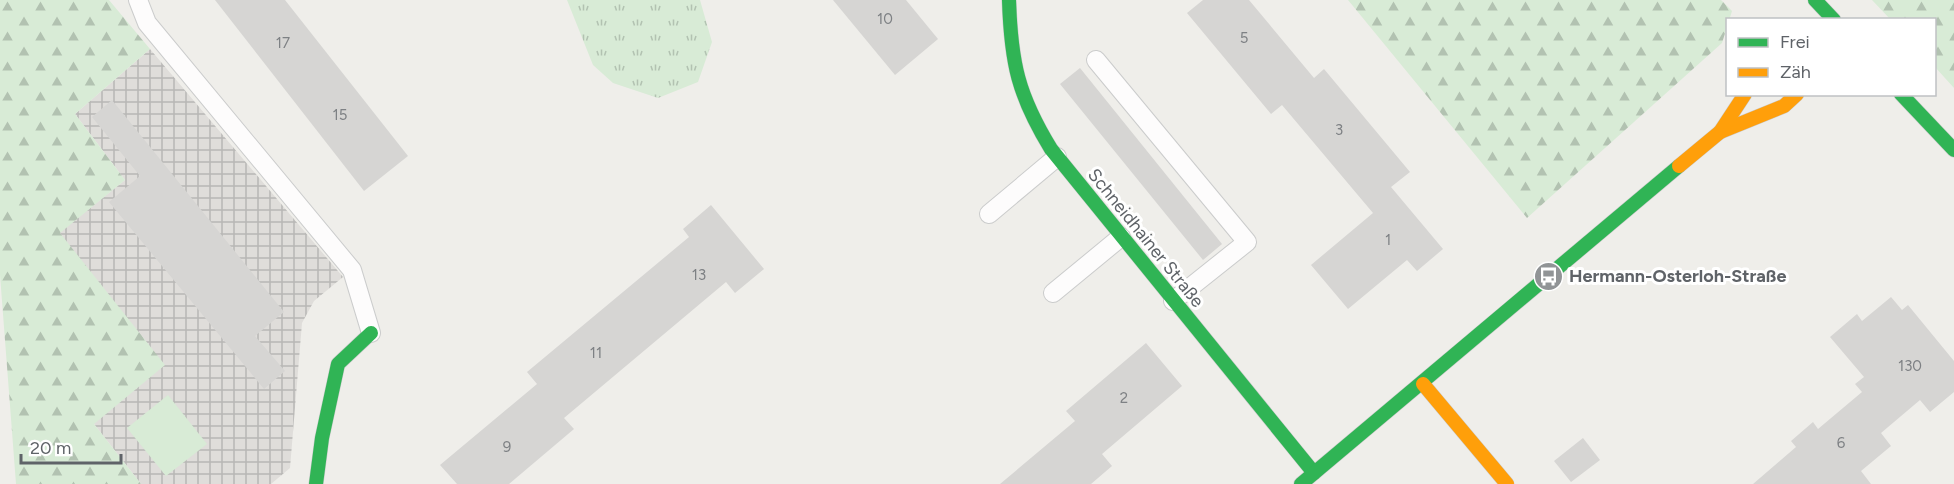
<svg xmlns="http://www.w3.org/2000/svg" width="1954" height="484" font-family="Figtree,sans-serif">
	<defs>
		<pattern id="industrial-grid" width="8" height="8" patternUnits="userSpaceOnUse" patternTransform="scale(1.5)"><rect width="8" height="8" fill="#dfddda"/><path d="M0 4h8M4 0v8" fill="none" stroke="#b8b7b5"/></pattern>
		<pattern id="forest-firs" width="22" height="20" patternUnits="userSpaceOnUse" patternTransform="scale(1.5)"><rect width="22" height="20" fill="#d8ebd6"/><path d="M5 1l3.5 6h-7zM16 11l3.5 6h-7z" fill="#b2c2b1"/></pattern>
		<pattern id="park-tufts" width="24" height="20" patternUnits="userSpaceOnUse" patternTransform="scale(1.5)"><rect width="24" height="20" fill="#d8ebd6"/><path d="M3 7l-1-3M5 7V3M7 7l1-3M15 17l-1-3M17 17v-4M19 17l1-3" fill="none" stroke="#b2c2b1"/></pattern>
	</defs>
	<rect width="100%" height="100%" fill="#efeeea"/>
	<path fill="url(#industrial-grid)" d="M150 49 343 277 314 301 302 323 290 468 271 484H141L94 424 60 232 125 180 75 114Z"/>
	<path fill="#d8ebd6" d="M168 395 207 444 166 476 127 428Z"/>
	<g fill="url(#forest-firs)">
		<path d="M0 0H109L150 49 75 114 125 180 60 233 165 365 94 424 141 484H16L0 275Z"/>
		<path d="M1348 0H1721L1732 11 1722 43 1527 218Z"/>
		<path d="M1872 0H1954V88L1935 67 1934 20 1890 19Z"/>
	</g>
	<path fill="url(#park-tufts)" d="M567 0H700L712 42 698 82 658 98 613 83 593 65Z"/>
	<g fill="#d6d5d3">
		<path d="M215 0H285L408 156 364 191Z"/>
		<path d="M833 0H906L938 39 895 75Z"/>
		<path d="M1203 0H1249L1314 78 1324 69 1410 172 1391 187 1443 249 1417 271 1407 260 1348 309 1311 265 1373 213 1282 105 1271 114 1187 13Z"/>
		<path d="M1080 68 1222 244 1203 260 1060 84Z"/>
		<path d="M112 100 284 312 255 336 285 371 264 389 109 202 140 176 92 117Z"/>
		<path d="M711 205 764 269 735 293 726 282 564 418 574 429 509 484H457L440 465 537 384 527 372 689 237 683 229Z"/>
		<path d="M1891 297 1902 310 1908 305 1954 361V392L1930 412 1920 400 1881 433 1891 446 1861 471 1871 484H1753L1796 447 1791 441 1813 422 1818 429 1862 392 1855 384 1864 377 1830 337 1857 314 1862 321Z"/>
		<path d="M1146 343 1182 386 1102 454 1112 466 1091 484H1000L1075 421 1066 411Z"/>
		<path d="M1583 438 1600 460 1571 482 1554 461Z"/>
	</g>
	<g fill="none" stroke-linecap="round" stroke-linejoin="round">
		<defs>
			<g id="lane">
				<path d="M138 0 147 23 352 270 371 333"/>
				<path d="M1096 60 1247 242 1173 301"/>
				<path d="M989 214 1057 157"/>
				<path d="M1053 293 1121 237"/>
			</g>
			<g id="fast">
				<path d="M1009 0C1011 63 1018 95 1051 149L1314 473"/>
				<path d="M1815 0 1834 20"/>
				<path d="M1901 94 1954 150"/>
				<path d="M316 484 322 438 338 364 371 333"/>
				<path d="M1301 484 1679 166"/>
			</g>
			<g id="slow">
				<path d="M1720 132 1784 106 1797 94"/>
				<path d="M1679 166 1720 132 1745 94"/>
				<path d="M1423 384 1507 484"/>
			</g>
		</defs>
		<use href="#lane" stroke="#cbcccc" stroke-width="20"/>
		<use href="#fast" stroke="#cacacb" stroke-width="15"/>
		<use href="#slow" stroke="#cacacb" stroke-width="15"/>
		<use href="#lane" stroke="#fdfcfc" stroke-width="18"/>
		<use href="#fast" stroke="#30b455" stroke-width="14"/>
		<use href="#slow" stroke="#ff9f0a" stroke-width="14"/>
	</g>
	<defs>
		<symbol id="bus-disc" viewBox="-11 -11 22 22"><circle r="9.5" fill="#919496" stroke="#fff"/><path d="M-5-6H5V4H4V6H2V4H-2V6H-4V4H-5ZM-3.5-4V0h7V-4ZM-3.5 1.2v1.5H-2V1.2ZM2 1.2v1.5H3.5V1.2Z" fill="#fff"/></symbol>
	</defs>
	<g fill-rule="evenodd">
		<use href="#bus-disc" x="1532" y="260" width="33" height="33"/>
	</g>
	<g text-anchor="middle" stroke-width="6" stroke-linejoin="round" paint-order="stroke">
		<g font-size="15" fill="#7e8184">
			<text x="885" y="24">10</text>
			<text x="1244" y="43">5</text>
			<text x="283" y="48">17</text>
			<text x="340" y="120">15</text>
			<text x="1339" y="135">3</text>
			<text x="1388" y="245">1</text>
			<text x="699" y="280">13</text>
			<text x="596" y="358">11</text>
			<text x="1910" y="371">130</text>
			<text x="1124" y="403">2</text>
			<text x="1841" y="448">6</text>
			<text x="507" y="452">9</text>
		</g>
		<g font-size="18" fill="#5f6368" stroke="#fff">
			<text transform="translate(1146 238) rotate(51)" y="6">Schneidhainer Straße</text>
		</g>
		<g font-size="18" font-weight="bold" fill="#5f6368" stroke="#fff" text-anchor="start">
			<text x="1569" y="282">Hermann-Osterloh-Straße</text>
		</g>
	</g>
	<rect x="1726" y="18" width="210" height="78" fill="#ffffff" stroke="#bfc1c3" stroke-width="1.5"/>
	<rect x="1738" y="38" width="30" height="9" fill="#30b455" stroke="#bfc1c3" stroke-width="1.5"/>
	<text x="1780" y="48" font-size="18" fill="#5f6368">Frei</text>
	<rect x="1738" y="68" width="30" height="9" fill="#ff9f0a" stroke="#bfc1c3" stroke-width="1.5"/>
	<text x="1780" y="78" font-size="18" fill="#5f6368">Zäh</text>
	<path d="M21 454v9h100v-9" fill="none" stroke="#5f6368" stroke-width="3"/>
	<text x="30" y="454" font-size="18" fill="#5f6368" stroke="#ffffff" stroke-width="4.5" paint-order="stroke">20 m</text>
</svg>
